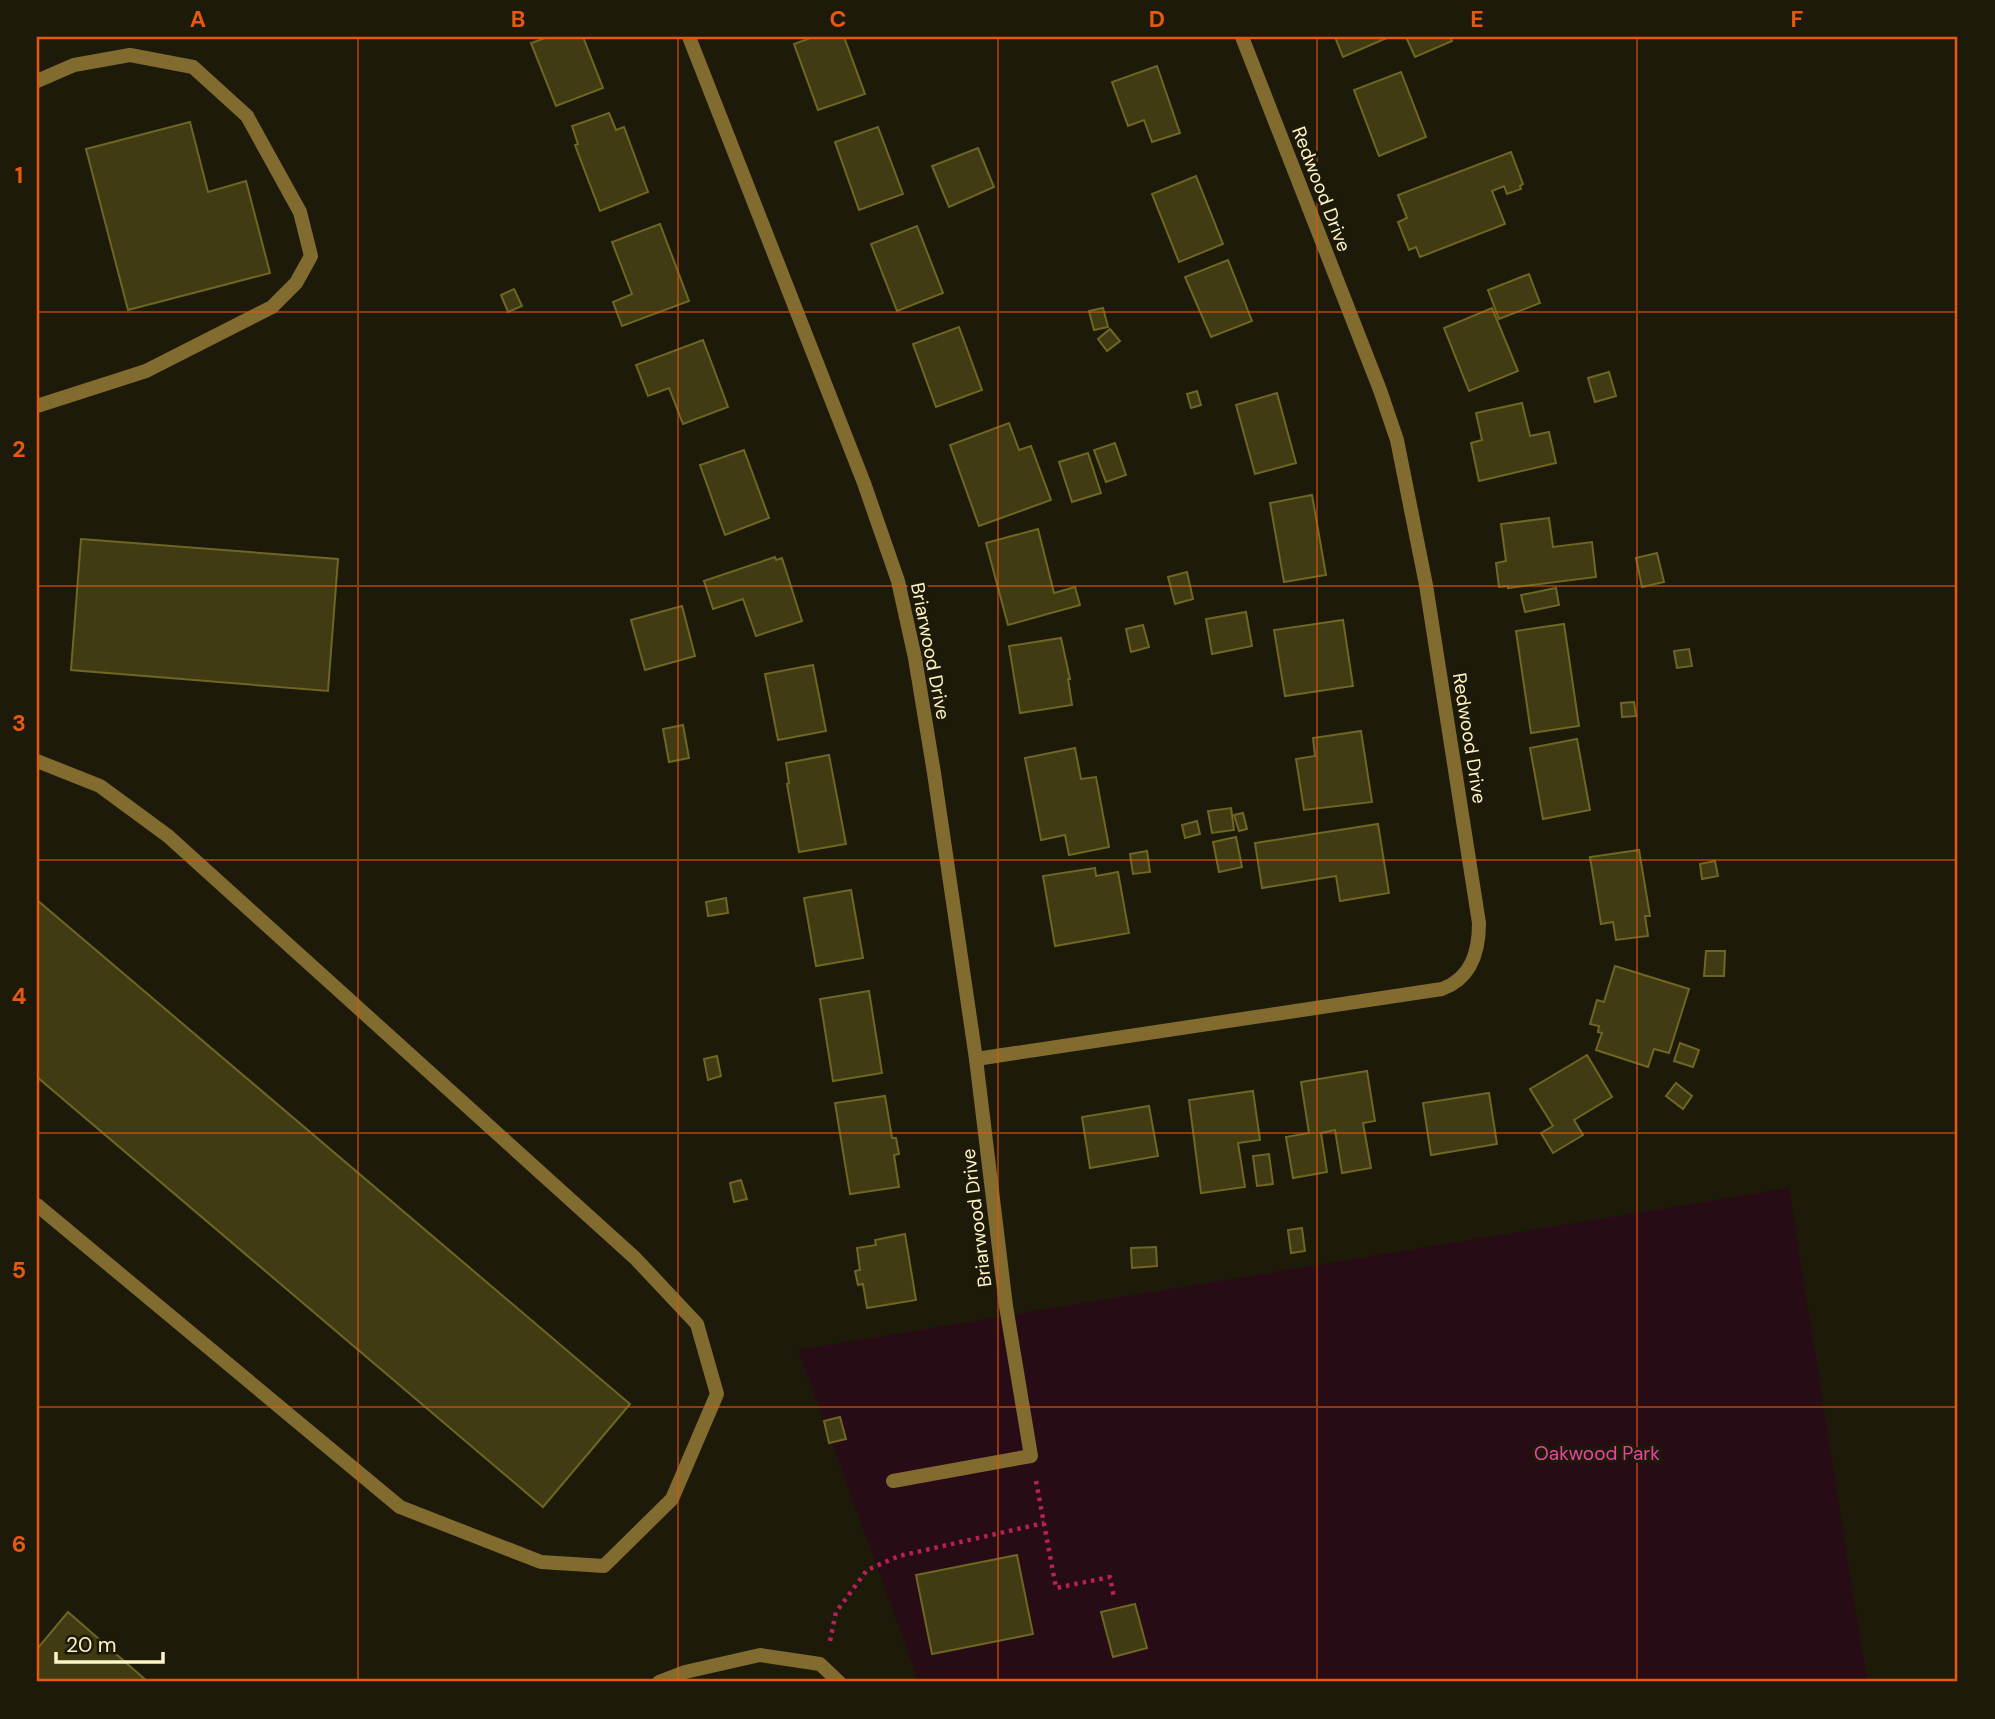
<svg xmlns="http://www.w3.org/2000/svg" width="1995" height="1719" font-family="'DM Sans',sans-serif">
	<rect width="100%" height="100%" fill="#1d1a09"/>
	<path fill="#270c15" d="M1789 1188 1867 1682H919L798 1350Z"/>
	<g fill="#403b13" stroke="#6e6623" stroke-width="2">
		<path d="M548 37H583L603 88 556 106 531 43Z"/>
		<path d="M813 37H844L865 94 818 110 794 44Z"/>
		<path d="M1335 37H1389L1343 57Z"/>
		<path d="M1406 37H1450L1452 41 1415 57Z"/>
		<path d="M1157 66 1180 133 1152 142 1144 120 1128 126 1112 82Z"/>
		<path d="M1401 72 1426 137 1379 156 1354 90Z"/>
		<path d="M609 113 616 130 624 127 648 192 600 211 575 145 578 144 572 126Z"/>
		<path d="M190 122 208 192 246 181 270 273 128 310 86 149Z"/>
		<path d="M878 127 903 194 859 210 835 142Z"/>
		<path d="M978 148 994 187 949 207 932 166Z"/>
		<path d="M1511 152 1523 184 1520 186 1521 189 1507 194 1504 186 1492 191 1505 224 1420 257 1416 247 1409 250 1398 222 1407 218 1398 195Z"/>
		<path d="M1196 176 1223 244 1179 262 1152 194Z"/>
		<path d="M660 224 689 301 622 326 613 302 632 294 612 242Z"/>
		<path d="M917 226 943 293 897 311 871 244Z"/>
		<path d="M1228 260 1252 321 1211 337 1185 277Z"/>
		<path d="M1529 274 1540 303 1499 319 1488 290Z"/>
		<path d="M514 289 522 306 508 312 501 295Z"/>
		<path d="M1103 308 1108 327 1094 330 1089 311Z"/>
		<path d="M1492 308 1518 371 1469 391 1444 328Z"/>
		<path d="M959 327 982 390 936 407 913 344Z"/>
		<path d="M1110 329 1120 341 1107 351 1098 339Z"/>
		<path d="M703 340 728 407 683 424 669 388 648 396 636 365Z"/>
		<path d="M1609 372 1616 396 1595 402 1588 378Z"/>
		<path d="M1197 391 1201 405 1191 408 1187 394Z"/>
		<path d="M1277 393 1296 463 1255 474 1236 405Z"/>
		<path d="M1522 403 1530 436 1549 432 1556 463 1479 481 1471 443 1482 440 1476 413Z"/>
		<path d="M1009 423 1019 450 1031 446 1051 500 979 526 950 445Z"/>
		<path d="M1115 443 1126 475 1106 482 1094 450Z"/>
		<path d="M744 450 769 518 725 535 700 465Z"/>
		<path d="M1088 453 1101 493 1072 502 1059 462Z"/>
		<path d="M1312 495 1326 575 1284 582 1270 503Z"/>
		<path d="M1549 518 1553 547 1592 542 1596 577 1508 588V586L1499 587 1496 563 1506 561 1501 524Z"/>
		<path d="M1038 529 1054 593 1075 587 1080 605 1008 625 986 543Z"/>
		<path d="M81 539 338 559 328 691 71 670Z"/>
		<path d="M1657 553 1664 582 1642 587 1636 558Z"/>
		<path d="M775 557 776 560 782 558 802 621 756 636 743 599 713 609 704 581Z"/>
		<path d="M1187 572 1193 599 1175 604 1168 577Z"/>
		<path d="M1556 588 1559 605 1525 612 1521 595Z"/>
		<path d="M682 606 695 656 645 670 631 620Z"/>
		<path d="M1246 612 1252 646 1212 654 1206 619Z"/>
		<path d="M1343 620 1353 686 1285 696 1274 630Z"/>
		<path d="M1564 624 1579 726 1531 733 1516 631Z"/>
		<path d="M1143 625 1149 647 1131 652 1126 629Z"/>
		<path d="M1061 638 1070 679H1068L1072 705 1020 713 1009 646Z"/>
		<path d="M1689 649 1692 666 1677 668 1674 651Z"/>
		<path d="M813 665 826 731 778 740 765 674Z"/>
		<path d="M1634 702 1636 716 1622 717 1621 703Z"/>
		<path d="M683 725 689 758 669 762 663 729Z"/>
		<path d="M1361 731 1372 802 1304 810 1296 759 1315 756 1313 738Z"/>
		<path d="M1577 739 1590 810 1543 819 1530 748Z"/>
		<path d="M1075 748 1081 779 1096 777 1109 847 1069 855 1065 835 1041 840 1025 758Z"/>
		<path d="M829 755 846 844 799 852 787 784 789 783 786 763Z"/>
		<path d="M1231 808 1234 830 1212 833 1208 811Z"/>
		<path d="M1243 813 1247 829 1239 831 1234 815Z"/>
		<path d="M1197 821 1200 834 1185 838 1182 825Z"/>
		<path d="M1378 824 1389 893 1340 901 1336 876 1262 888 1255 843Z"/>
		<path d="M1236 837 1242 867 1219 872 1213 842Z"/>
		<path d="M1639 850 1650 916H1645L1648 936 1616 940 1613 922 1601 924 1590 857Z"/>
		<path d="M1147 851 1150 872 1133 874 1130 854Z"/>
		<path d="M1715 861 1718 876 1702 879 1700 864Z"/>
		<path d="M1095 868 1096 876 1118 872 1129 933 1055 946 1043 876Z"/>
		<path d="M851 890 863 958 816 966 804 898Z"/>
		<path d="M726 898 728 913 708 916 706 902Z"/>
		<path d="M37 900 630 1404 543 1507 37 1077Z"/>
		<path d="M1706 951H1725L1724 976H1704Z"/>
		<path d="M1615 966 1689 989 1669 1053 1654 1049 1648 1067 1596 1050 1602 1033 1598 1032 1599 1026 1590 1024 1597 1000 1604 1002Z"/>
		<path d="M869 991 882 1073 833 1081 820 999Z"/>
		<path d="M1680 1043 1699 1050 1693 1067 1674 1061Z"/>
		<path d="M1587 1055 1612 1097 1574 1120 1583 1135 1553 1153 1541 1133 1553 1126 1530 1089Z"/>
		<path d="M717 1056 721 1076 708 1080 704 1059Z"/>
		<path d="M1367 1071 1375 1121 1363 1123 1371 1168 1342 1173 1335 1130 1321 1133 1327 1172 1293 1178 1286 1137 1309 1133 1301 1082Z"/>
		<path d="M1676 1083 1692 1096 1683 1109 1666 1096Z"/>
		<path d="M1253 1091 1260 1140 1238 1143 1245 1187 1201 1193 1189 1100Z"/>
		<path d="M1489 1093 1497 1144 1431 1155 1423 1103Z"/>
		<path d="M885 1096 892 1138H896L899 1154 894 1155 899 1187 850 1194 835 1103Z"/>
		<path d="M1149 1106 1158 1156 1090 1168 1082 1117Z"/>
		<path d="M1269 1154 1273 1184 1257 1186 1253 1156Z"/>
		<path d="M741 1180 747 1199 734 1202 730 1183Z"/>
		<path d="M1302 1228 1305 1251 1291 1253 1288 1230Z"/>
		<path d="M905 1234 916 1300 867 1308 863 1284 858 1285 855 1271 860 1270 857 1248 876 1245 875 1240Z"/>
		<path d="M1156 1247 1157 1266 1132 1268 1131 1248Z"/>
		<path d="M840 1417 846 1439 829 1443 824 1421Z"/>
		<path d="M1017 1555 1033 1634 932 1654 916 1575Z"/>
		<path d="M1135 1604 1147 1648 1113 1657 1101 1612Z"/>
		<path d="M68 1612 148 1682H37V1649Z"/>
	</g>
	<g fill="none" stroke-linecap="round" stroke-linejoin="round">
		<g stroke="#b82058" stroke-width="4.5" stroke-dasharray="3.5 5" stroke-linecap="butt">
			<path d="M1036 1481 1056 1588 1110 1577 1114 1598"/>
			<path d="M830 1641 836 1612 867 1570 899 1556 1044 1523"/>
		</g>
		<g stroke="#816b2f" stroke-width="14">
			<path d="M37 81 74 65 130 55 193 67 247 116 300 212 311 256 296 283 272 307 146 371 37 406"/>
			<path d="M37 761 100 786 168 836 635 1258 697 1324 717 1394 672 1499 604 1566 541 1562 400 1507 37 1205"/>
			<path d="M893 1481 1031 1456 1006 1306"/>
			<path d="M659 1682 685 1672 760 1655 820 1664 839 1682"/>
		</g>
		<g stroke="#816b2f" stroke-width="14">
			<path d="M689 37 864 483 898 581 915 658 934 773 976 1059 1006 1306"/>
			<path d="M976 1059 1442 989C1472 978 1479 951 1479 923L1426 585 1397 440 1380 390 1242 37"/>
		</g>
	</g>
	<path fill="none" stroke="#e8590c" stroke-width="2" stroke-opacity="0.55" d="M358 37V1682M678 37V1682M998 37V1682M1317 37V1682M1637 37V1682M37 312H1958M37 586H1958M37 860H1958M37 1133H1958M37 1407H1958"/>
	<g text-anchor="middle" stroke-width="6" stroke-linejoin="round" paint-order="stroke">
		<g font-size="19" fill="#fff4c5" stroke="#1d1a09">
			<text transform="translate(1322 189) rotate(69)" y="7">Redwood Drive</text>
			<text transform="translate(931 651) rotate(79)" y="7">Briarwood Drive</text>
			<text transform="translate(1470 738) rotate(81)" y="7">Redwood Drive</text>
			<text transform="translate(976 1218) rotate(-97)" y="7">Briarwood Drive</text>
		</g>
		<g font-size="19" fill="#eb45a1" stroke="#1d1a09">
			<text x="1597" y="1460">Oakwood Park</text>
		</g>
	</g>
	<rect width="1995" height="1719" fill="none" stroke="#1d1a09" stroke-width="77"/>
	<path d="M56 1652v10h107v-10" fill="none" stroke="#fff4c5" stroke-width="3.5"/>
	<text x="66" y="1652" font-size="21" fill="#fff4c5" stroke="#1d1a09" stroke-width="5" paint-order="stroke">20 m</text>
	<rect x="38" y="38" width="1918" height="1642" fill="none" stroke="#e8590c" stroke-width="2.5"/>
	<g font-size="23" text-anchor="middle" font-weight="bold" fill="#e8590c">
		<text x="198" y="27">A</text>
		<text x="518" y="27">B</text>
		<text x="838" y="27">C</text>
		<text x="1157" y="27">D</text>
		<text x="1477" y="27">E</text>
		<text x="1797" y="27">F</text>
		<text x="19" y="183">1</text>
		<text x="19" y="457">2</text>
		<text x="19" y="731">3</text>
		<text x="19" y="1004">4</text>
		<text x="19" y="1278">5</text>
		<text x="19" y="1552">6</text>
	</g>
</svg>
